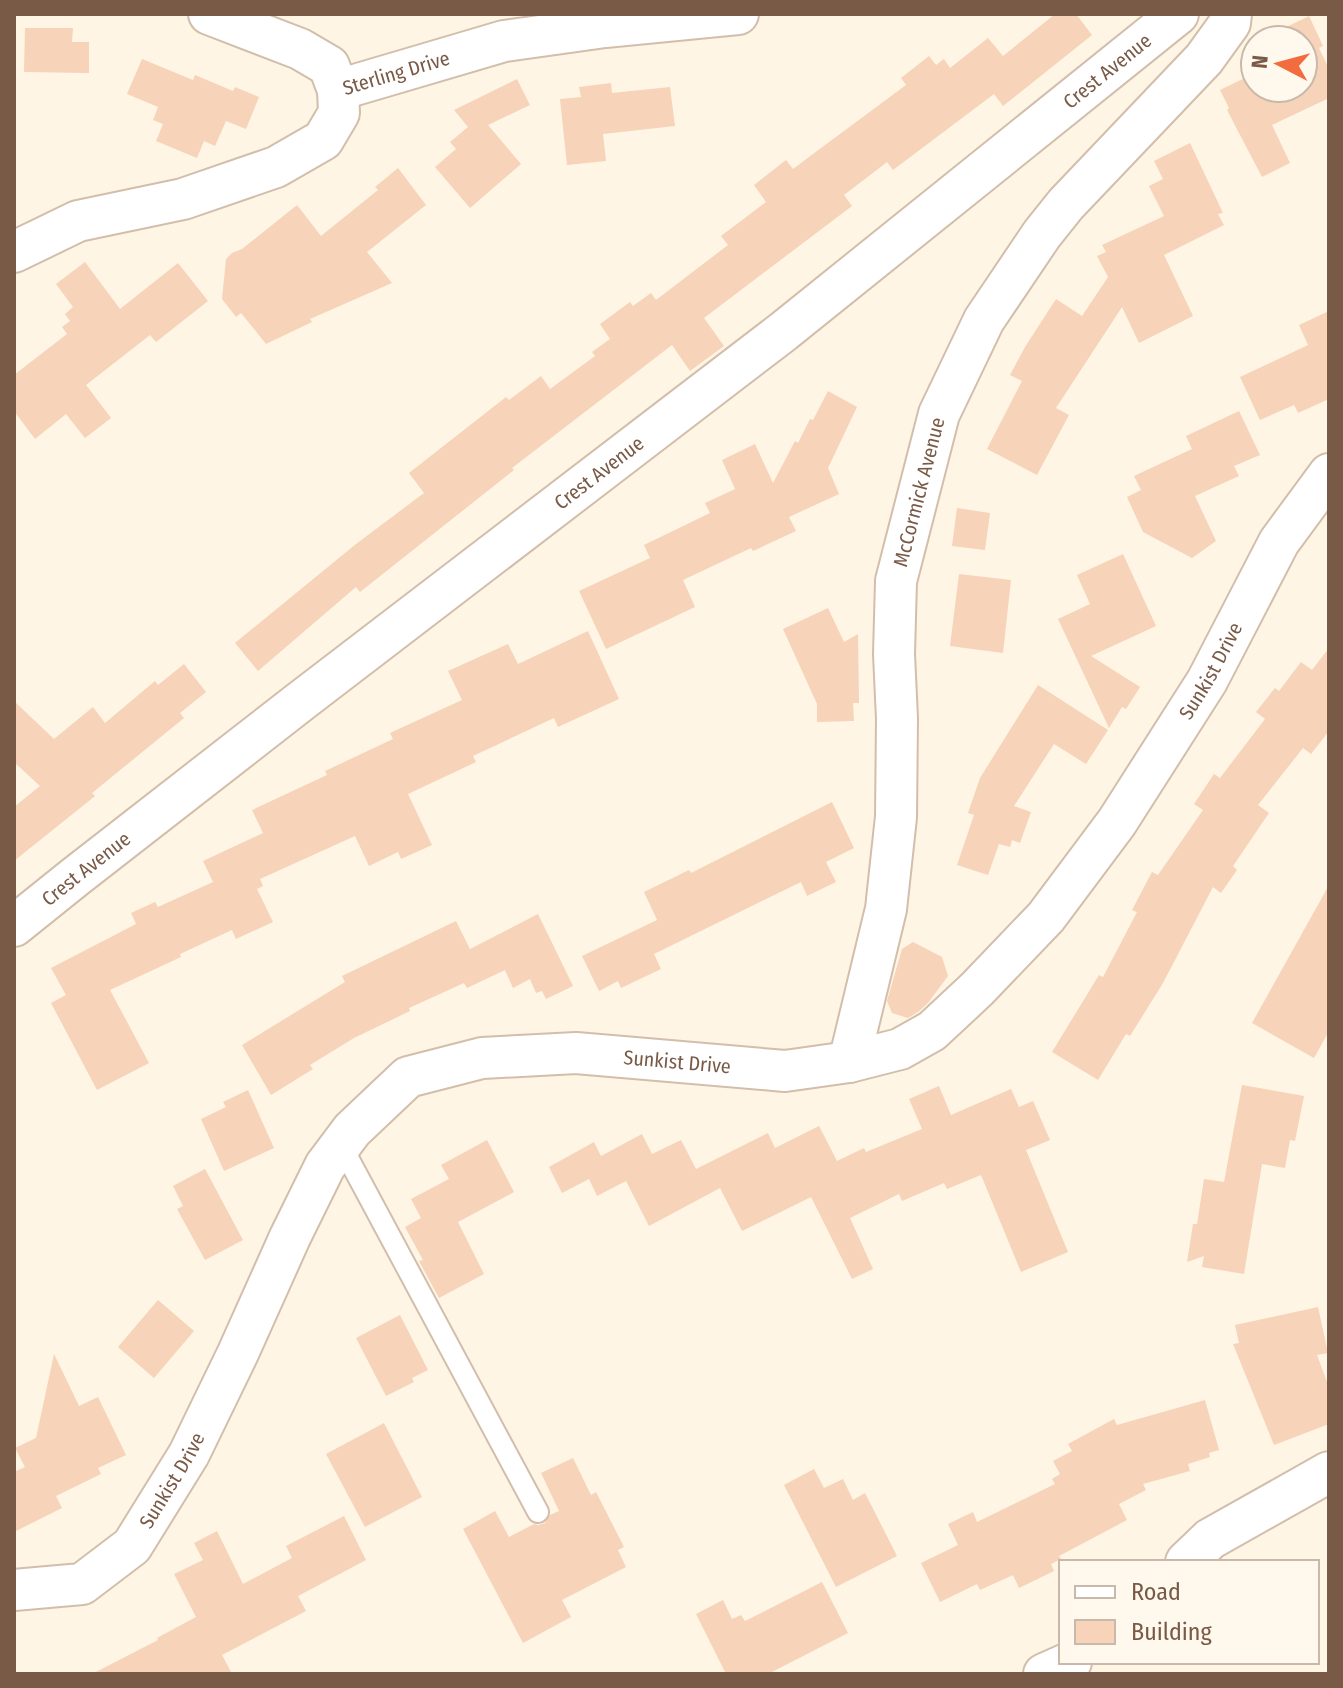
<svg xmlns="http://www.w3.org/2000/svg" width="1343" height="1688" font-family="'Fira Sans Condensed',sans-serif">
	<rect width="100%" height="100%" fill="#fef5e4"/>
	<g fill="#f6d3b9">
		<path d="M1055 14H1076L1092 35 1003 106 994 94 893 170 887 162 844 195 852 206 704 318 724 346 690 371 672 345 512 468 514 470 360 592 356 587 258 671 235 643 356 544 424 493 409 473 506 397 509 400 541 376 550 389 595 356 592 352 610 339 600 324 630 302 633 306 651 293 656 300 728 245 721 236 766 202 754 185 786 160 793 169 813 154 906 85 901 78 929 56 936 65 944 59 950 68 988 38 1003 56Z"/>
		<path d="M1309 16 1323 46 1319 48 1329 69V98L1272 125 1290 163 1262 177 1227 110 1229 108 1220 90 1255 73V88H1303V40H1283L1278 31Z"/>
		<path d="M25 28H73L72 42H89V73L24 72Z"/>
		<path d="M142 59 193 80 195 75 233 91 235 87 259 97 246 129 226 121 215 146 204 141 197 158 156 141 163 124 153 120 158 107 127 94Z"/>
		<path d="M517 79 530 105 488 125 521 164 470 208 435 167 456 149 450 142 468 127 454 110Z"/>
		<path d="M611 83 612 93 670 87 675 126 603 134 606 161 567 165 560 99 581 97 579 87Z"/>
		<path d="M1190 143 1223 213 1218 214 1224 225 1164 255 1193 316 1139 343 1122 307 1056 408 1069 415 1037 475 987 449 1022 381 1010 375 1025 347 1056 299 1082 316 1108 277 1097 256 1106 252 1102 245 1164 216 1149 186 1163 179 1154 161Z"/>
		<path d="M398 168 426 205 367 252 392 283 310 319 312 322 266 344 241 313 236 317 222 299 226 259 232 253 242 249 297 205 321 236 378 190 375 187Z"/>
		<path d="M85 262 120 309 178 263 208 301 156 342 150 335 86 385 111 418 85 438 66 414 35 439 14 411V375L67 334 62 327 70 321 65 314 73 307 56 284Z"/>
		<path d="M1329 311V399L1298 413 1294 405 1260 420 1240 377 1308 345 1299 325Z"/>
		<path d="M828 391 857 407 828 468 839 494 789 517 796 531 753 551 751 548 683 580 695 607 606 649 579 591 650 558 644 545 710 513 705 503 735 489 722 460 755 444 773 483 795 441 798 443 810 419 813 420Z"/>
		<path d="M1239 411 1260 455 1234 466 1239 476 1195 496 1216 541 1192 558 1143 532 1127 497 1141 490 1134 476 1192 449 1186 436Z"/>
		<path d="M957 508 990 513 985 550 952 546Z"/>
		<path d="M1123 554 1156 626 1091 656 1140 687 1126 709 1122 707 1109 728 1058 619 1090 604 1077 575Z"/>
		<path d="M959 574 1011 580 1003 653 950 646Z"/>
		<path d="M828 608 844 642 858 634 859 703H853L854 721 817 722V704L783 629Z"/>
		<path d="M588 631 619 699 558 727 554 718 473 756 476 762 408 794 432 845 401 859 398 852 369 866 355 836 260 879 263 886 257 889 273 922 236 939 232 930 180 954 181 957 110 990 149 1063 97 1090 51 1003 66 995 51 968 136 924 131 913 155 902 158 907 213 882 203 861 263 833 252 810 327 775 325 771 393 739 390 733 462 700 448 671 508 644 518 664Z"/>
		<path d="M1329 648V731L1311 754 1303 748 1258 805 1269 813 1233 866 1237 870 1221 893 1213 887 1163 983 1130 1036 1126 1034 1098 1080 1052 1052 1099 975 1103 977 1137 912 1132 910 1152 872 1158 875 1203 810 1194 804 1214 774 1220 778 1265 719 1256 712 1275 688 1279 691 1301 662 1312 670Z"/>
		<path d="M184 664 206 692 180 713 184 718 92 793 95 796 14 861V807L40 786 14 762V701L54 739 93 707 105 723 155 681 158 685Z"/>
		<path d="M1038 685 1108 730 1086 764 1054 744 1014 806 1031 812 1020 843 1012 840 1010 847 999 844 988 875 957 865 974 815 968 813 980 778Z"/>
		<path d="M832 802 854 848 826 862 836 882 807 896 801 882 654 954 661 969 621 988 618 981 599 991 582 956 657 920 644 892 689 870 691 873Z"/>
		<path d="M1329 885V1031L1314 1058 1252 1023Z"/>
		<path d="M538 914 573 986 546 999 542 991 536 993 530 979 513 988 505 970 467 988 464 983 409 1008 410 1011 354 1038 310 1065 313 1069 271 1095 242 1045 345 982 342 976 456 921 470 949Z"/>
		<path d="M913 942 942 957 948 976 928 1003 918 1012 908 1018 892 1013 887 1001 902 949Z"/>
		<path d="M1242 1085 1304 1096 1295 1141 1290 1140 1285 1168 1262 1164 1244 1274 1202 1267 1204 1256 1187 1262 1193 1224H1197L1204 1179 1224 1182Z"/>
		<path d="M939 1086 951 1115 1011 1089 1019 1107 1033 1101 1050 1140 1026 1150 1068 1252 1021 1272 981 1175 947 1189 944 1183 902 1201 899 1194 850 1218 873 1269 852 1279 811 1197 742 1231 720 1188 649 1226 626 1181 597 1196 589 1179 562 1193 549 1167 594 1142 601 1156 642 1134 652 1154 681 1140 696 1169 768 1133 775 1148 819 1126 837 1161 864 1148 866 1152 922 1129 909 1099Z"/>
		<path d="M248 1090 274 1148 224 1171 201 1119 226 1107 223 1102Z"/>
		<path d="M487 1140 514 1192 458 1222 484 1274 439 1298 419 1261 423 1260 405 1227 421 1218 411 1199 449 1179 441 1165Z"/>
		<path d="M205 1169 243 1240 205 1260 177 1209 183 1206 173 1186Z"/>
		<path d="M158 1300 194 1331 154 1378 118 1347Z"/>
		<path d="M1318 1307 1328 1353 1317 1355 1329 1387V1424L1274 1445 1233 1344 1239 1343 1235 1325Z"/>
		<path d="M400 1315 428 1370 412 1378 414 1382 386 1396 356 1338Z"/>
		<path d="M54 1354 79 1406 98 1397 126 1455 98 1468 101 1474 56 1496 62 1508 14 1532V1472L25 1467 15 1448 36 1438Z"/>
		<path d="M1205 1400 1219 1450 1209 1453 1210 1457 1188 1464 1190 1471 1143 1484 1146 1490 1119 1504 1127 1520 1059 1556 1061 1559 1051 1564 1054 1571 1019 1588 1013 1575 980 1590 977 1584 940 1602 921 1563 958 1545 948 1524 973 1512 977 1522 1055 1484 1052 1479 1060 1474 1053 1461 1072 1451 1068 1444 1114 1419 1117 1425Z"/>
		<path d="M384 1423 422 1497 365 1527 326 1454Z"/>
		<path d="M573 1458 591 1495 596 1492 624 1547 618 1550 626 1567 562 1600 571 1617 523 1643 463 1529 495 1511 509 1537 534 1524 538 1525 545 1523 550 1515 559 1511 541 1473Z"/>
		<path d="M814 1469 824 1488 843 1479 853 1500 865 1493 897 1556 836 1587 784 1485Z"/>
		<path d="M344 1516 366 1560 298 1596 306 1611 222 1655 232 1674H92L158 1640 157 1638 196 1617 174 1574 203 1560 194 1543 217 1531 243 1584 292 1558 286 1546Z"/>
		<path d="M822 1582 848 1633 768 1674H726L696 1614 723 1600 732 1619 741 1615 745 1621Z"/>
	</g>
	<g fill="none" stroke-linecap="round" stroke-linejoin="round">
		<defs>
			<path id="lane" d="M341 1145 538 1512"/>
			<g id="street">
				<path d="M209 14 300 49 329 66 338 90"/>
				<path id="s1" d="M14 252 78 221 183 199 276 167 323 140 339 113 338 90 504 41 605 27 738 14"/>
				<path id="s2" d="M14 926 75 877 301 701 784 331 1178 14"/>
				<path id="s3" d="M849 1062 886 909 896 817 897 719 894 654 896 581 939 414 984 320 1042 234 1066 204 1204 59 1230 23 1231 14"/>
				<path d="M1186 1562 1210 1539 1329 1472"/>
				<path id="s4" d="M14 1590 82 1584 132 1546 189 1454 238 1353 290 1237 325 1166 352 1130 408 1077 482 1058 576 1053 785 1071 849 1062 900 1049 932 1031 977 989 1046 917 1117 822 1207 681 1279 542 1329 474"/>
				<path d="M1044 1674 1071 1662"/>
			</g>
		</defs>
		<use href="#lane" stroke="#d3beac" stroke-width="24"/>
		<use href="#street" stroke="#d3beac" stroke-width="44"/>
		<use href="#lane" stroke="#fff" stroke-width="20"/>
		<use href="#street" stroke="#fff" stroke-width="40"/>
	</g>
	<g text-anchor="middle" stroke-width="6" stroke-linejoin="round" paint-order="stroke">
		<g font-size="20" fill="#795a47" stroke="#fff8ec">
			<text dy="7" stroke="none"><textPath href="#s2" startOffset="1388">Crest Avenue</textPath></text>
			<text dy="7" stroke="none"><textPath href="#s1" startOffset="446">Sterling Drive</textPath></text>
			<text dy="7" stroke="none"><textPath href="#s2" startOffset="740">Crest Avenue</textPath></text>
			<text dy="7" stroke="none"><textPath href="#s3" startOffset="578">McCormick Avenue</textPath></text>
			<text dy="7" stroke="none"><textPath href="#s4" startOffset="1672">Sunkist Drive</textPath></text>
			<text dy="7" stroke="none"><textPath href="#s2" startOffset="92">Crest Avenue</textPath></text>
			<text dy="7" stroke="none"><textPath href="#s4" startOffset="952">Sunkist Drive</textPath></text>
			<text dy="7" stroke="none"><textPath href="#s4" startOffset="208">Sunkist Drive</textPath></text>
		</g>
	</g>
	<rect width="1343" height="1688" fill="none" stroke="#795a47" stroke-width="32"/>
	<rect x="1059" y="1560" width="260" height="104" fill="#fff8ec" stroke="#c9b9aa" stroke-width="2"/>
	<rect x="1075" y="1586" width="40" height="12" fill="#ffffff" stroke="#c9b9aa" stroke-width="2"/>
	<text x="1131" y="1600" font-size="24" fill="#795a47">Road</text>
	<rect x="1075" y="1620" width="40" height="24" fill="#f6d3b9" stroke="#c9b9aa" stroke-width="2"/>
	<text x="1131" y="1640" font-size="24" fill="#795a47">Building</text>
	<g transform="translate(1279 64) rotate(276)"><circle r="38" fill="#fff8ec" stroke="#c9b9aa" stroke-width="2"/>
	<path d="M0-6L14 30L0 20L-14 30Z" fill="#f36c3f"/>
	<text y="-12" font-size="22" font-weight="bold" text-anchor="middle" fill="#795a47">N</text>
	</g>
</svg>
